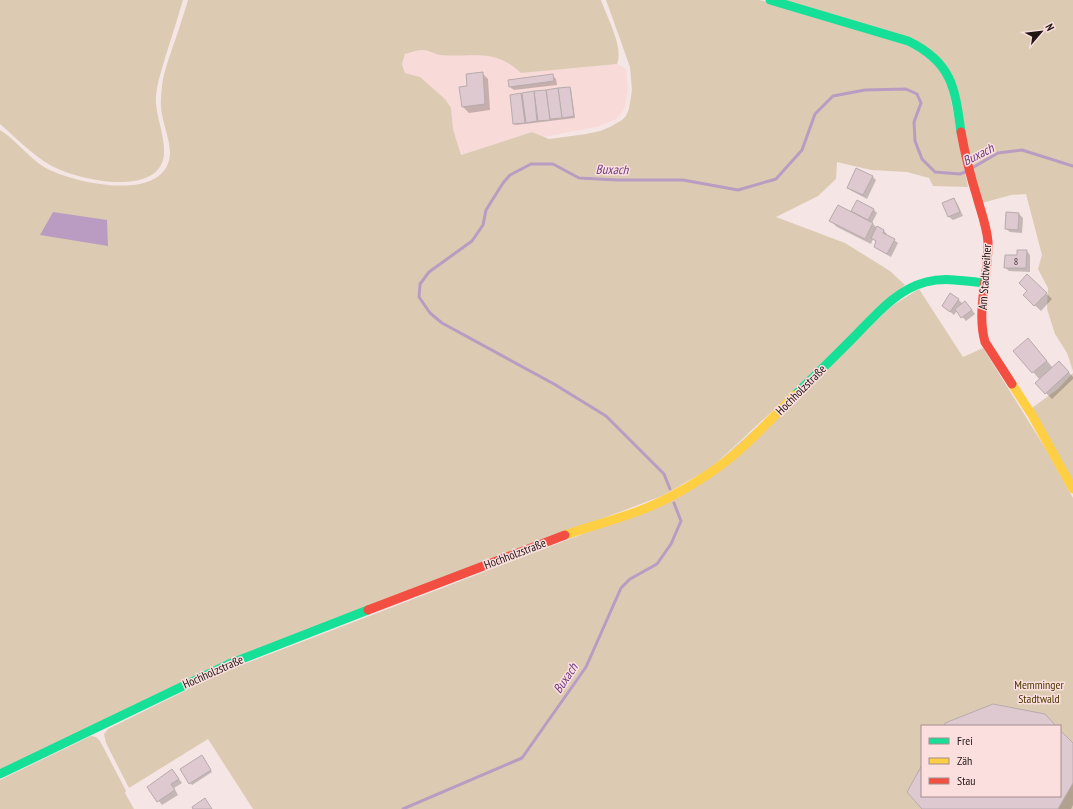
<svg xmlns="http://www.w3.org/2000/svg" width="1073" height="809" font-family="'PT Sans Narrow',sans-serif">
	<rect width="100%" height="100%" fill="#f5e5e4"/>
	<path fill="#f8dad8" d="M423 50 439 55H487L498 58 511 64 521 73 617 64 626 69 628 89 625 107 622 113 616 119 600 126 543 137 532 132 461 155 453 129 451 108 420 77 405 73 402 64 405 54Z"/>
	<g fill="#dccbb2" fill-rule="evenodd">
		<path d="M0 0H183C177 20 171 39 165 58 161 73 155 88 156 103 157 120 169 148 162 163 148 196 74 179 50 165 32 154 16 138 0 124Z"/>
		<path d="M188 0H601C607 17 624 48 617 64L521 73C494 47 473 58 440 55 434 54 428 50 423 50 417 50 410 53 405 54L402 64 405 73 420 77 445 99 451 108 453 129 461 155 532 132 549 139 586 134 600 131 610 127 622 120 626 116 629 109 632 90 630 67 606 0H760L902 43 930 58 947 80 968 187 933 186 929 178 907 172 871 170 837 162 836 179 818 196 776 217 845 243 890 271 905 285 808 378 711 468 662 496 317 626 0 770V130C16 140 28 157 44 167 71 183 168 205 170 153 170 140 164 127 162 114 160 106 161 96 162 87 163 74 168 62 172 49 178 33 183 16 188 0Z"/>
		<path d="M781 0H1073V371L1067 353 1055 334 1047 309 1048 288 1038 269 1042 255 1026 194 1011 195 982 203 972 174 961 105 931 50Z"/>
		<path d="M919 289 963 357 983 348 1047 451 1073 498V809H253L208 739 129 788 106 743 104 734 108 729 221 673 679 497 892 306ZM922 726H1060V796H922Z"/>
		<path d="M1073 373V481L1032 408 1058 389Z"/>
		<path d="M91 736 96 737 100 741 126 791 125 793 134 809H0V780Z"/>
	</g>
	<path fill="#ba9cc3" d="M53 212 107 220 108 246 40 235Z"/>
	<g fill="#0003">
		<path d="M482 73 488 79 490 110 469 113 463 107 468 86Z"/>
		<path d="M552 75 556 79 557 85 514 90 510 87Z"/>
		<path d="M570 88 571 89 575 118 516 125 514 124 511 95Z"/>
		<path d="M872 176 876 180 867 199 852 191 848 188Z"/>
		<path d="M953 199 957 203 963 216 953 220 949 217 943 204Z"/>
		<path d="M874 210 877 213 872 223 877 228 884 231 887 234V236L894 240 898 243 891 257 879 250 875 247 877 243 873 239 871 244 837 227 831 221 855 214 852 211Z"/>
		<path d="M1007 213 1019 214 1023 218 1022 233 1010 232 1006 229Z"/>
		<path d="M1027 251 1030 255V272L1009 271 1005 267 1018 256Z"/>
		<path d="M1028 291 1046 293 1052 299 1041 311 1030 301Z"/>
		<path d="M958 299 963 304 969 306 975 314 966 321 957 311 954 315 943 306Z"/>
		<path d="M1028 339 1053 368H1065L1073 377V379L1052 399 1046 393 1040 380 1015 351Z"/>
		<path d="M1060 731 1073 745V805L1071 809H924L908 792 922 767V796H1060Z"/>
		<path d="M203 758 212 772 192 785 181 769Z"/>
		<path d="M172 770 182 783 174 788 178 795 162 805 149 788Z"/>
	</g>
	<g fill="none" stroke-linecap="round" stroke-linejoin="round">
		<g stroke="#ba9cc3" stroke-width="3">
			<path d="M972 168 998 153 1022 150 1073 166"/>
			<path d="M670 489 664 474 606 416 554 384 442 323 430 313 419 297 420 284 429 272 472 241 483 225 486 210 503 183 510 175 531 164H553L579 178 617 180H683L738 190 776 179 802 150 815 114 833 96 865 90 906 89 917 94 921 103 914 122 915 141 922 159 935 172 960 174 965 172"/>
			<path d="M403 809 522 758 586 667 621 588 630 579 657 564 671 544 681 521 674 503"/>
		</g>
	</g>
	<g fill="#ddc9cf" stroke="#b8abae">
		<path d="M483 72 485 104 462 107 459 87 467 86 466 74Z"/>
		<path d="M553 74 554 81 509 87 508 80Z"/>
		<path d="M570 87 574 116 562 118 558 88Z"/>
		<path d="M558 88 562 118 550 119 546 90Z"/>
		<path d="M546 90 550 120 538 121 534 91Z"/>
		<path d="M534 91 537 121 526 123 522 93Z"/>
		<path d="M521 93 525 123 513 124 510 95Z"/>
		<path d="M856 168 873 176 863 195 847 188Z"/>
		<path d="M954 198 960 212 948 217 942 203Z"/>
		<path d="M857 200 874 209 868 220 851 211Z"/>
		<path d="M838 205 873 223 865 239 829 221Z"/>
		<path d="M1006 212 1019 213 1018 230 1005 229Z"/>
		<path d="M877 226 884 230 883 233 895 239 887 254 874 247 876 241 871 238Z"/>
		<path d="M1017 250H1027L1026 268H1004L1005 255H1017Z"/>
		<path d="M1027 274 1047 293 1034 306 1023 295 1027 291 1019 283Z"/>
		<path d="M950 293 959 299 950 312 942 306Z"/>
		<path d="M965 301 972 310 961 318 955 309Z"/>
		<path d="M1028 338 1047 361 1032 373 1013 351Z"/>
		<path d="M1059 361 1069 372 1045 394 1035 383Z"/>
		<path d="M993 704 1045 714 1056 726H944L945 723Z"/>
		<path d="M1060 730 1073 743V783L1058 809H922L907 792 922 765V796H1060Z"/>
		<path d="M202 755 211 770 189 784 180 769Z"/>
		<path d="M172 769 179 779 171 784 175 790 157 802 147 787Z"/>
		<path d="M205 798 212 809H193L192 807Z"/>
	</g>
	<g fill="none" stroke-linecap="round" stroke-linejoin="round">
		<g stroke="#16e098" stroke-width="9">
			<path d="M770 0 908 41C952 62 955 88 961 132"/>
			<path d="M795 395C814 377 833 358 852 339 873 318 895 290 926 282 945 277 965 281 984 283"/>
			<path d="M0 774 229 664 368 610"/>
		</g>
		<g stroke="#ffcf43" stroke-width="9">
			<path d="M1012 384 1032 415 1073 489"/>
			<path d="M565 535C599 523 636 515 668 498 695 484 721 467 743 447 761 430 778 412 795 395"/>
		</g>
		<g stroke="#f24e42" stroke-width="9">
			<path d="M961 132C965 154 970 175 977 197 981 212 987 227 988 242 989 274 976 310 985 342L1012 384"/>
			<path d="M368 610 565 535"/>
		</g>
	</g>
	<g text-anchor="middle" stroke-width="3" stroke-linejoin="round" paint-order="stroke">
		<g font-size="10" fill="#504244">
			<text x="1016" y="265">8</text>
		</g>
		<g font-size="12" fill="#211515" stroke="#fbdfde">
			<text transform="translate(985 277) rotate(-86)" y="4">Am Stadtweiher</text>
			<text transform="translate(801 390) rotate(-45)" y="4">Hochholzstraße</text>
			<text transform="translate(515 554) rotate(-21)" y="4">Hochholzstraße</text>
			<text transform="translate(213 672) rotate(-24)" y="4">Hochholzstraße</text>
		</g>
		<g font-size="12" fill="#4a3800" stroke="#fbdfde">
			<text x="1039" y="689">Memminger<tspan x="1039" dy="14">Stadtwald</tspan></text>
		</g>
		<g font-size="13" font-style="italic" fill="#6d3d84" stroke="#fbdfde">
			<text transform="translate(978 154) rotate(-27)" y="5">Buxach</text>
			<text transform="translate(612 169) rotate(1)" y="5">Buxach</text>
			<text transform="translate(565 678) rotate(-56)" y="5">Buxach</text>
		</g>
	</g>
	<rect x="921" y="725" width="140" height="72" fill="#fbdfde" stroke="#a48e8e"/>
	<rect x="929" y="738" width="20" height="6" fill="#16e098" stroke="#a48e8e"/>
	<text x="957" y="745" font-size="12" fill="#211515">Frei</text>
	<rect x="929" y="758" width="20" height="6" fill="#ffcf43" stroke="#a48e8e"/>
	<text x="957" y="765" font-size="12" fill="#211515">Zäh</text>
	<rect x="929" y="778" width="20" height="6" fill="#f24e42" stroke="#a48e8e"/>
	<text x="957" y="785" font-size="12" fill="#211515">Stau</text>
	<g transform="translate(1041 32) rotate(62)" stroke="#fbdfde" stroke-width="3" paint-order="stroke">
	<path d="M0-3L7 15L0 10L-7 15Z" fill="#211515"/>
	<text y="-6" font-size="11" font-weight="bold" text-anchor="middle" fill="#211515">N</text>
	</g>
</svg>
